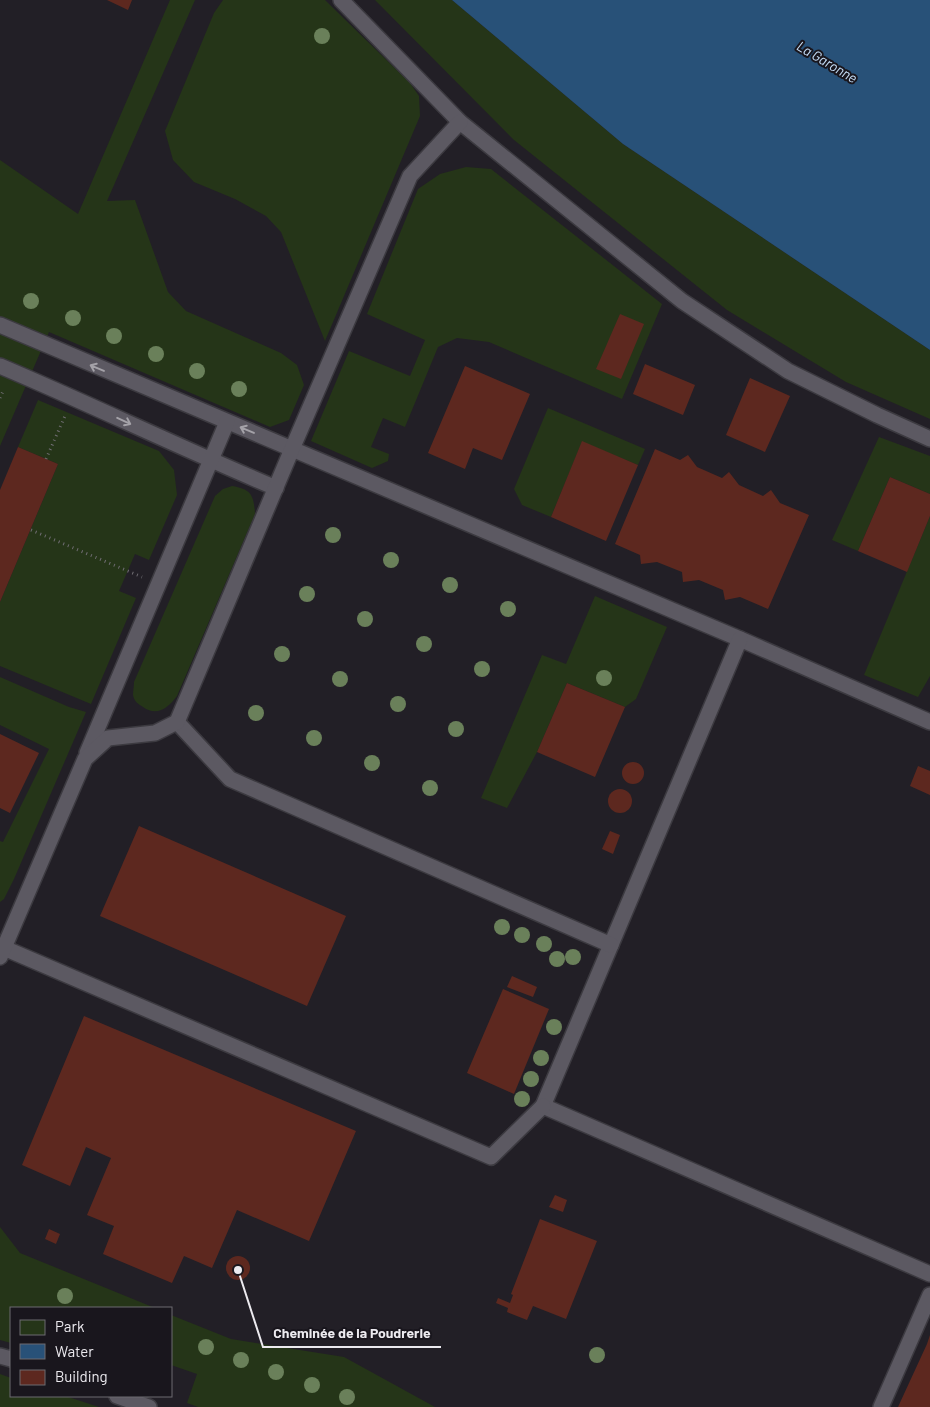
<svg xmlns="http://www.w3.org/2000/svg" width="930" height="1407" font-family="Barlow,sans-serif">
	<rect width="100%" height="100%" fill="#221f26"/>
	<g fill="#253518">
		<path d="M170 0H195L107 201 135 200 168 292 186 311 281 353 297 365 304 385 289 420 270 427 49 332 0 446V160L78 214Z"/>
		<path d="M223 0H325L410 83 419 96 420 116 325 341 281 232 266 216 235 199 194 182 173 160 165 131 214 13Z"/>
		<path d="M375 0H452L623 144 930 350V419L846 382 727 310 514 140Z"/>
		<path d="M466 167 491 169 662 304 622 399 489 342 457 338 438 347 405 427 383 418 371 447 389 454 388 461 372 468 311 441 349 351 410 376 425 340 367 314 418 189 440 174Z"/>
		<path d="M38 400 159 451 174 470 177 495 149 560 135 554 119 591 136 598 91 704 0 666V602L58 464 18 447Z"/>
		<path d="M548 408 645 449 638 465 582 442 551 517 522 505 514 489Z"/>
		<path d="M879 437 930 456V494L890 477 858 551 832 540Z"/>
		<path d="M232 486C251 489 254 495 255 514L177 696C168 708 157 717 143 707 138 704 134 701 133 695 133 691 134 686 134 682L215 496 223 489Z"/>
		<path d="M930 516V676L918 697 864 675Z"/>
		<path d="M595 596 667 627 636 699 625 707 567 683 537 752 507 808 481 798 542 655 566 664Z"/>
		<path d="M0 677 69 707 86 712 14 879 4 899 0 902V841L3 842 49 749 0 725Z"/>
		<path d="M0 1227 20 1253 155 1308H11V1343L0 1340Z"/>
		<path d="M171 1315 231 1339 344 1357 435 1407H198L187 1403 197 1374 171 1365Z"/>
		<path d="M0 1374 11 1378V1396H65L99 1407H0Z"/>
	</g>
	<path fill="#285178" d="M452 0H930V350L623 144Z"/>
	<g fill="#5d281f">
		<path d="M107 0H132L128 10Z"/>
		<path d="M620 314 644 324 621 379 596 369Z"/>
		<path d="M645 364 695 385 683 415 633 394Z"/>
		<path d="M465 366 530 394 502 460 473 448 465 469 428 453Z"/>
		<path d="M750 378 790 396 765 452 726 435Z"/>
		<path d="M582 441 638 465 606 541 551 517Z"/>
		<path d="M18 447 58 464 0 602V490Z"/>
		<path d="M655 449 680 460 688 455 697 467 722 478 729 472 739 485 763 496 771 490 780 503 809 515 768 609 740 597 725 600 723 590 699 580 683 582 682 572 657 562 641 564 640 555 615 544Z"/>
		<path d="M890 477 930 494V516L907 572 858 551Z"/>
		<path d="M567 683 625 707 595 777 537 752Z"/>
		<path d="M0 734 39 753 10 813 0 808Z"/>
		<circle cx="633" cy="773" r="11"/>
		<path d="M918 766 930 771V795L910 786Z"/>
		<circle cx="620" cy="801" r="12"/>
		<path d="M139 826 346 916 307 1006 100 916Z"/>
		<path d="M610 831 620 835 613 854 602 849Z"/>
		<path d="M512 976 537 987 533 997 507 987Z"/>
		<path d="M503 989 549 1009 514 1094 467 1073Z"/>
		<path d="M84 1016 356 1131 309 1241 237 1210 212 1268 184 1256 172 1283 103 1254 114 1226 87 1215 111 1158 86 1147 70 1186 22 1165Z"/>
		<path d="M555 1195 567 1200 563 1212 549 1207Z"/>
		<path d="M540 1219 597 1241 566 1319 533 1306 527 1320 507 1312 508 1308 496 1303 498 1298 510 1303 513 1295 511 1294Z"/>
		<path d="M49 1229 60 1234 56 1244 45 1239Z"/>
		<circle cx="238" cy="1268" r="12"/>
		<path d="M930 1335V1407H898L927 1344Z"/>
	</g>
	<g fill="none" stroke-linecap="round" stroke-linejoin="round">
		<defs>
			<g id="lane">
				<path d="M341 0 460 122 682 301 788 371 877 415 930 439"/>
				<path d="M0 325 740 639 930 722"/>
				<path d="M0 366C92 405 183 449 276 488"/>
				<path d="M740 639 543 1106 930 1274"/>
				<path d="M177 722 230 779 611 945"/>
				<path d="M87 753 227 422"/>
				<path d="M0 948H4L491 1157 543 1106"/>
				<path d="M0 957 85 759 108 738 155 733 177 722 292 449 410 176 460 122"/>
				<path d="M0 1356 11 1359"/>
				<path d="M117 1396 149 1407"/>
				<path d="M881 1407 930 1295"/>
			</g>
		</defs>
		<use href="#lane" stroke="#3c3a40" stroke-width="18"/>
		<g stroke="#706d73" stroke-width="3" stroke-dasharray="1 4" stroke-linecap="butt">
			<path d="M0 398 4 389"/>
			<path d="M46 459 65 416"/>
			<path d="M31 530 142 577"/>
		</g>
		<use href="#lane" stroke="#5c5962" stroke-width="15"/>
	</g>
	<g fill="#6a805a">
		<circle cx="322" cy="36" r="8"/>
		<circle cx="31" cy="301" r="8"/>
		<circle cx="73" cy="318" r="8"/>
		<circle cx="114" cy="336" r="8"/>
		<circle cx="156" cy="354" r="8"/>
		<circle cx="197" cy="371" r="8"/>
		<circle cx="239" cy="389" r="8"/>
		<circle cx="333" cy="535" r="8"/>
		<circle cx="391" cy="560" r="8"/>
		<circle cx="450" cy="585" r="8"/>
		<circle cx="307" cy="594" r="8"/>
		<circle cx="508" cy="609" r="8"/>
		<circle cx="365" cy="619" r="8"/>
		<circle cx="424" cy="644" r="8"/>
		<circle cx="282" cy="654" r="8"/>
		<circle cx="482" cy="669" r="8"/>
		<circle cx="604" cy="678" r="8"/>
		<circle cx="340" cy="679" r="8"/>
		<circle cx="398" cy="704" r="8"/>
		<circle cx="256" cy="713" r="8"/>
		<circle cx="456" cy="729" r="8"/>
		<circle cx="314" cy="738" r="8"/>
		<circle cx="372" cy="763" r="8"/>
		<circle cx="430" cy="788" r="8"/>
		<circle cx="502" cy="927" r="8"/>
		<circle cx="522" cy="935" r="8"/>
		<circle cx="544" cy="944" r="8"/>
		<circle cx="573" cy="957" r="8"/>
		<circle cx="557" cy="959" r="8"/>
		<circle cx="554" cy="1027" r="8"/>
		<circle cx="541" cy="1058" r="8"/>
		<circle cx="531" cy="1079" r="8"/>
		<circle cx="522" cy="1099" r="8"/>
		<circle cx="65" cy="1296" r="8"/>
		<circle cx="206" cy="1347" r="8"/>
		<circle cx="597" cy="1355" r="8"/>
		<circle cx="241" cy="1360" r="8"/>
		<circle cx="276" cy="1372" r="8"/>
		<circle cx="312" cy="1385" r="8"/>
		<circle cx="347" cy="1397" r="8"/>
	</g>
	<defs><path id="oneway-shaft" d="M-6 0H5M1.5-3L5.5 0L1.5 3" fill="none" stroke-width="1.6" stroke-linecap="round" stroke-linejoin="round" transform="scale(1.25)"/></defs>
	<g stroke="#a4a2a8">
		<use href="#oneway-shaft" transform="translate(97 368) rotate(-157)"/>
		<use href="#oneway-shaft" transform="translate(124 421) rotate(25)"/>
		<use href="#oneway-shaft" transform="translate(247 430) rotate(-157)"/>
	</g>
	<g text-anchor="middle" stroke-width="4" stroke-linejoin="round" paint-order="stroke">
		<g font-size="14" font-style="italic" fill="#c8e1fb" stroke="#19161d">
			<text transform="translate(827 62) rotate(31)" y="5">La Garonne</text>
		</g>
	</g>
	<path fill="none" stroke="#eceaef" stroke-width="2" d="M238 1270L263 1347H441"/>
	<circle fill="#eceaef" stroke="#19161d" stroke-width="2" cx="238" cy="1270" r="5"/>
	<g font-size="14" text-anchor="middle" font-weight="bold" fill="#eceaef" stroke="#19161d" stroke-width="4" stroke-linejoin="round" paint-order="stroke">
		<text x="352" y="1338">Cheminée de la Poudrerie</text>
	</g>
	<rect x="10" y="1307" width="162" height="90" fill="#19161d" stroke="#6d6b71"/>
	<rect x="20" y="1320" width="25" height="15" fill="#253518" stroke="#6d6b71"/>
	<text x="55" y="1332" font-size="15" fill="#eceaef">Park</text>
	<rect x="20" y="1344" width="25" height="15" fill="#285178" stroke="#6d6b71"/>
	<text x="55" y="1357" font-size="15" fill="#eceaef">Water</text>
	<rect x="20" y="1370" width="25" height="15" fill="#5d281f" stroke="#6d6b71"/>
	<text x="55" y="1382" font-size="15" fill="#eceaef">Building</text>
</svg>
